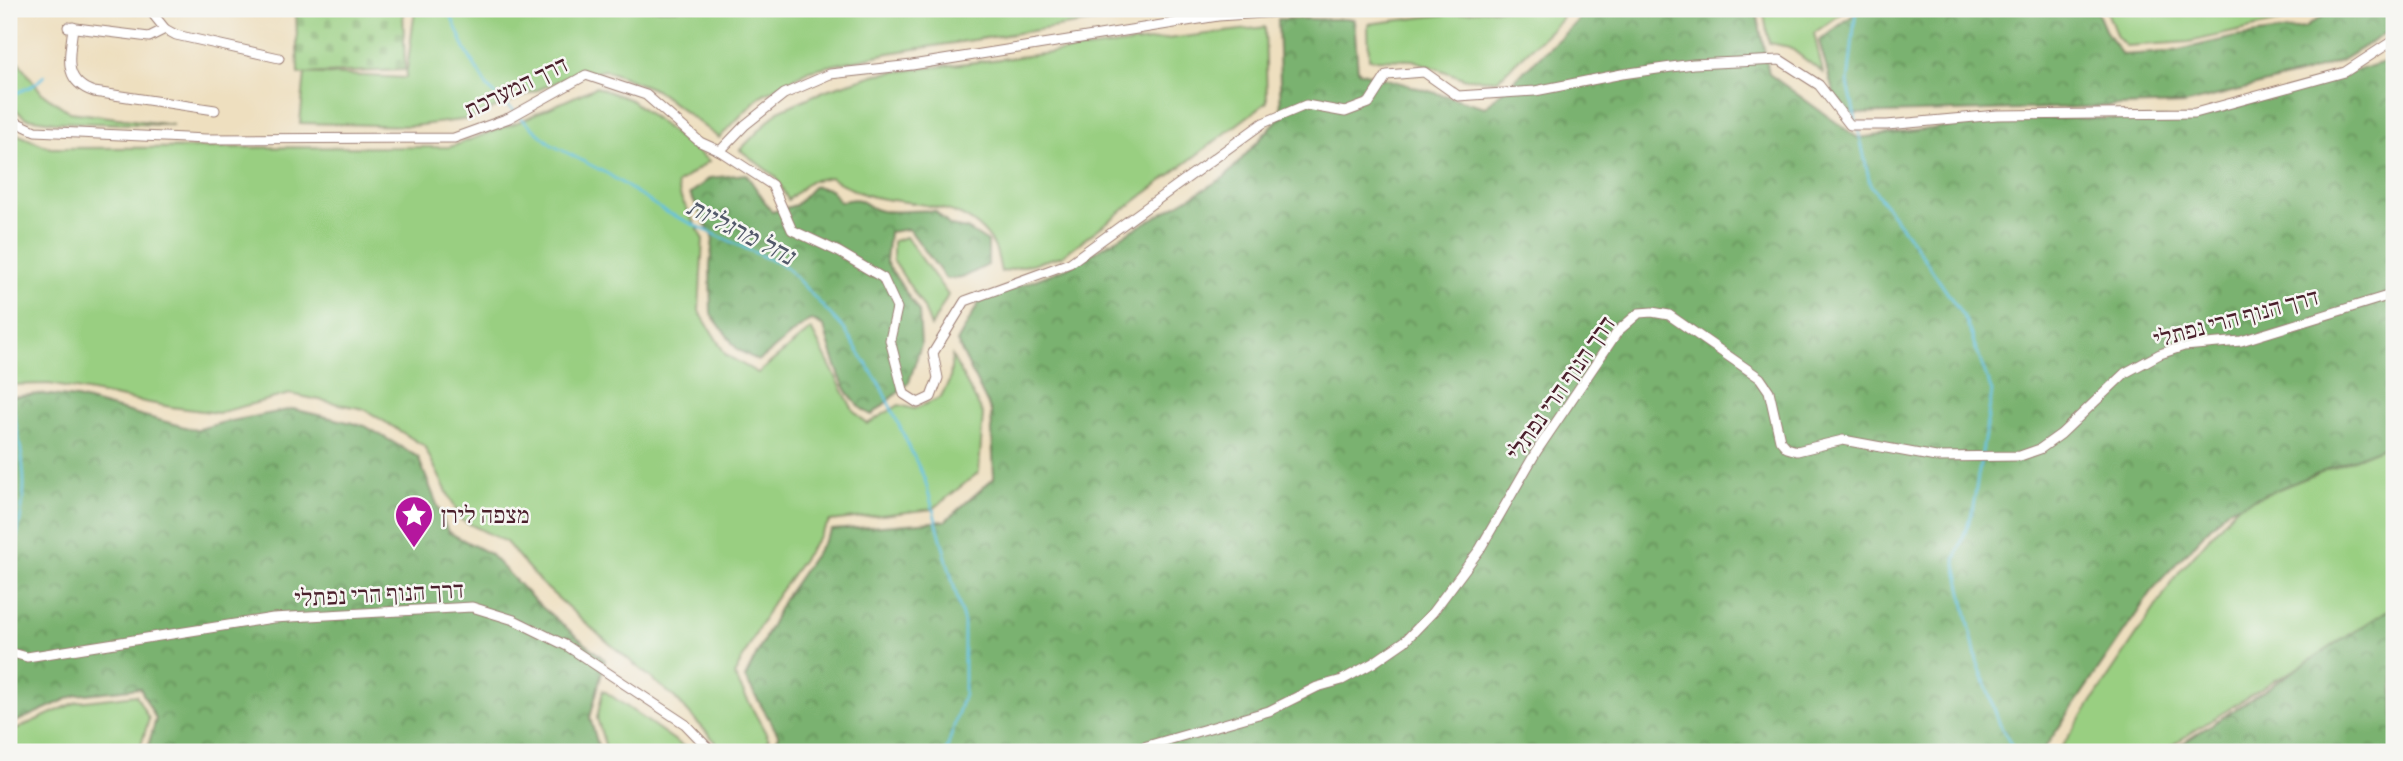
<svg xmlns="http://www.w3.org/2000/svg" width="2403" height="761" font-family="'EB Garamond','Frank Ruhl Libre',serif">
	<defs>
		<pattern id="forest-crowns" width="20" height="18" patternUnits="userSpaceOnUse" patternTransform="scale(1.75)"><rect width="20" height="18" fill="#7ab26f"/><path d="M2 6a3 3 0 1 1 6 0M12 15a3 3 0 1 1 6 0" fill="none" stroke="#66905b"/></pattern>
		<pattern id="cemetery-stones" width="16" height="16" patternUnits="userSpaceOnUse" patternTransform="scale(1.75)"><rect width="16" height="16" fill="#99cf81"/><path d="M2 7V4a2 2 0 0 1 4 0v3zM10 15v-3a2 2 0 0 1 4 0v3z" fill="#85b170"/></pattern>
	</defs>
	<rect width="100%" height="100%" fill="#f6f6f2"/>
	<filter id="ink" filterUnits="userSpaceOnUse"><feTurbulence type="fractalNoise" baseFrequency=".0143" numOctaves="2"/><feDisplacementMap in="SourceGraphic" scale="14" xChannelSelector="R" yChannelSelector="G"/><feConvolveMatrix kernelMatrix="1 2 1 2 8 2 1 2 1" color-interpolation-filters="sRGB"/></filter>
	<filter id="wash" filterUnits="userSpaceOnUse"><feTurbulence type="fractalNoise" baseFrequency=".00686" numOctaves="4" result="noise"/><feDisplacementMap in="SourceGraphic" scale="28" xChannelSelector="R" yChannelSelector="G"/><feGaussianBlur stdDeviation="1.57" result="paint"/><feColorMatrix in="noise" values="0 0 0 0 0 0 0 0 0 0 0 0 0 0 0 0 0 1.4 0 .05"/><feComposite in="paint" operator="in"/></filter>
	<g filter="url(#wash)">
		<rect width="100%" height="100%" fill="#eedfbf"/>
		<g fill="#99cf81" stroke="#727756" stroke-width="2">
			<path d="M415 9H1206L1122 17 889 53 810 70 760 96 719 138 656 90 605 70 568 77 470 119 412 126 300 123 305 73 406 78Z"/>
			<path d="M1490 9H1564L1560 21 1497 80 1466 79 1413 60 1369 59 1368 24Z"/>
			<path d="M1763 9H1848L1814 33 1823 73 1789 47 1769 43Z"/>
			<path d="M2106 9H2315L2301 17 2189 42 2126 46 2117 37Z"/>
			<path d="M1265 27 1267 102 1062 256 1001 272C999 264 998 253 994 246 972 204 919 205 879 198 861 195 845 186 830 177L810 181 788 200 776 177 740 150 778 111 826 90 877 74Z"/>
			<path d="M9 49 42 93 70 112 173 125 54 122 26 118 9 105Z"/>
			<path d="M596 87 631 100 709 161 677 184 681 198 703 238 699 311 726 355 758 373 811 329 853 410 867 424 899 405 914 409 940 398 950 380 952 356 983 414 979 472 933 509 830 521 772 603 734 675 769 739 756 752H725L674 697 598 634 541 583 506 542 461 520 424 446 364 409 290 394 218 413 171 407 49 384 9 385V131L51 148 450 147 518 122Z"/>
			<path d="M906 237 948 295 931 327 924 308 893 260V241Z"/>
			<path d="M2363 373 2394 379V606L2369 632 2273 681 2161 752H2058L2179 572 2232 512Z"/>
			<path d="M603 690 687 749 689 752H607L597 718Z"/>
			<path d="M136 695 149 719 141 745 142 752H9V732L77 702Z"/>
		</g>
		<g fill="url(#forest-crowns)" stroke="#62684d" stroke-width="2">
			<path d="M1582 9H1756L1769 74 1858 138 2019 118 2196 119 2394 59V430L2386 446 2226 510 2157 584 2042 752H769L779 736 745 678 784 599 832 530 945 521 994 478 991 411 957 342 980 301 1066 268 1225 177 1281 116 1278 19H1354L1358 71 1485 107 1577 22Z"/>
			<path d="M1861 9H2096L2105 30 2122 55 2170 52 2235 37 2304 28 2334 9H2394V28L2342 60 2303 74 2184 104 1852 114 1834 95 1819 41Z"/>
			<path d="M746 174 772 212 796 205 814 186 830 189 840 202C867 193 862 208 882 211 899 213 918 209 935 211L950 226 967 229 988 242V265L962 278 946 279 909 229 889 232 886 262 919 312 921 345 909 382 872 415C842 402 833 356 824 327L811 320C791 331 777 349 758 361L737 349 711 314 710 266 713 238 690 194 710 178Z"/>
			<path d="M42 394 77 398 196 430 221 423 293 409 365 426 418 457 448 532 490 554 537 603 605 660 590 718 600 752H149L148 746 156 719 140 688 76 695 9 725V397Z"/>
			<path d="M2394 606V752H2169Z"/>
		</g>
		<path fill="url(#cemetery-stones)" stroke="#727756" stroke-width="2" d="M296 9H403L405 70 298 74Z"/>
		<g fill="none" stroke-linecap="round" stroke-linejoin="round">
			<g stroke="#62c1e0" stroke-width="2.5">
				<path d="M448 9 466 51 488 88 515 112"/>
				<path d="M1856 9 1848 83 1856 121"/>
				<path d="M11 116 12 95 34 85 44 76"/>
				<path d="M520 117 552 145 608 174 664 211 786 267 844 329 880 385 925 480 964 623V694L946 752"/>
				<path d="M1858 127 1870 184 1915 245 1965 319 1992 392 1972 513 1955 560 1977 661 2000 725 2015 752"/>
				<path d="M9 161 11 122"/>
				<path d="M9 390C15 422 24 454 24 486 23 515 15 544 9 572"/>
			</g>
		</g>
	</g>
	<g filter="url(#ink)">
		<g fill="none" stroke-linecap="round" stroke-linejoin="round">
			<defs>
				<g id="street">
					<path d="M149 9 165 29 176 35 279 58"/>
					<path d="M68 27 149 37 165 29"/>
					<path d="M73 27C70 55 61 81 94 92L215 110"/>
					<path d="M9 119 35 131 206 139 454 138 509 118 586 75 646 95 700 142 720 151 745 125 784 94 830 74 912 65 1218 16 1327 9"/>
					<path d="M720 151 772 185 792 230 839 252 883 278 897 308 890 340 904 394 918 403 931 397 938 378 933 353 965 301 1070 263 1263 123 1306 105 1345 112 1369 103 1387 75 1424 72 1458 96 1535 91 1622 74 1693 64 1780 60 1819 85 1850 125H1887L1997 115 2195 113 2345 72 2394 40"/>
					<path d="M9 652 27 657 273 618 472 607 514 620 567 646 685 724 712 752"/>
					<path d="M1126 752 1269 711 1317 687 1342 680 1373 663 1405 641 1432 613 1480 549 1536 452 1618 331 1639 313 1652 312 1669 315 1760 378 1769 391 1780 440 1787 448 1797 451 1843 440 1936 457 2020 456 2040 449 2061 434 2125 373 2160 354 2184 346 2241 341 2394 294"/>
				</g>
			</defs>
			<use href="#street" stroke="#9c7f75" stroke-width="11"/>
			<use href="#street" stroke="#fff" stroke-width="9"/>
		</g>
	</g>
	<defs>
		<symbol id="sight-pin" viewBox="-11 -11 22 30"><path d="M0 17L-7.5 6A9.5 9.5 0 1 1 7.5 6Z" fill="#b5179e" stroke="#f6f6f2"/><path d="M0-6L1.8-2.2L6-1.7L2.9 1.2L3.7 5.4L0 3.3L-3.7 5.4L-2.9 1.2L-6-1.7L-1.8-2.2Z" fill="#fff"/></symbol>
	</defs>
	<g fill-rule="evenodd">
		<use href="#sight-pin" x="392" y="493" width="44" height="60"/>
	</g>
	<g text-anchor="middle" stroke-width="5" stroke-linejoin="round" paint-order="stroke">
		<g font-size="24" fill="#4a1f2b" stroke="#f6f6f2">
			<text transform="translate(516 87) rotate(-26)" y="8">דרך המערכת</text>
			<text transform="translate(2236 318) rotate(-15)" y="8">דרך הנוף הרי נפתלי</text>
			<text transform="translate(1561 388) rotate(-55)" y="8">דרך הנוף הרי נפתלי</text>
			<text transform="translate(379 594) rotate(-3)" y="8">דרך הנוף הרי נפתלי</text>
		</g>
		<g font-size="24" fill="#4a1f2b" stroke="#f6f6f2" text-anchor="start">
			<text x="441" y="523">מצפה לירן</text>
		</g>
		<g font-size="26" font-style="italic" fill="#52586a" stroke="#f6f6f2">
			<text transform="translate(741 231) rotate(27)" y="9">נחל מרגליות</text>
		</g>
	</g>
	<rect width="2403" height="761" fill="none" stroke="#f6f6f2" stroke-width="35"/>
</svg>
